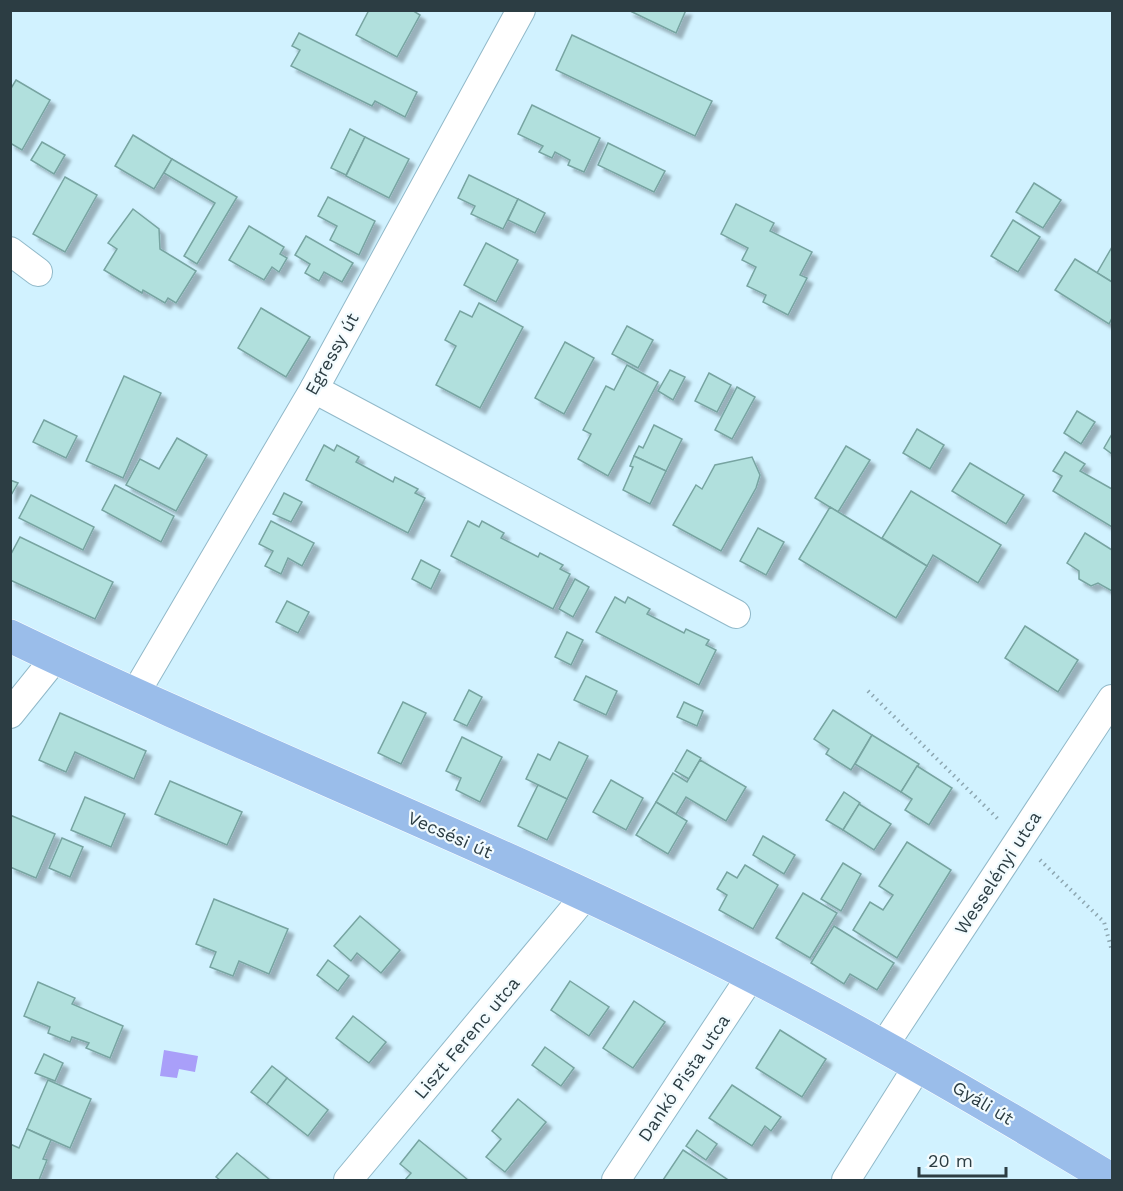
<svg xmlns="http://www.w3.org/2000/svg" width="1123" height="1191" font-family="'Work Sans',sans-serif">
	<defs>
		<filter id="shadow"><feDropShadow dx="5.5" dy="5.5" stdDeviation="1.5" flood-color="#0004"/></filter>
	</defs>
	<rect width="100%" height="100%" fill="#d1f2ff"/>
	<path fill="#a99ff9" d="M164 1050 198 1056 195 1072 179 1069 177 1078 160 1076Z"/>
	<g fill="#b1e0dd" stroke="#77a4a1" stroke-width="1.5" filter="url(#shadow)">
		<path d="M369 10H412L420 15 397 57 356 35Z"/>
		<path d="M628 10H686L676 33Z"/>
		<path d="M299 33 417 92 405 117 375 101 372 106 291 66 300 50 292 46Z"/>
		<path d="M572 35 712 101 695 136 556 70Z"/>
		<path d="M16 80 50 100 22 150 10 143V90Z"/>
		<path d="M532 105 600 138 584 172 568 165 570 160 555 152 552 158 539 152 543 146 518 134Z"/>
		<path d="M350 129 365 137 346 175 331 168Z"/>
		<path d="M133 135 172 159 154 189 115 166Z"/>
		<path d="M365 137 409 159 389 198 346 176Z"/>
		<path d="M42 142 65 155 54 174 31 160Z"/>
		<path d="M608 143 665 171 654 192 598 165Z"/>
		<path d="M172 159 237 197 197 264 184 256 215 203 164 173Z"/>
		<path d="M469 175 518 199 503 229 471 214 475 206 458 198Z"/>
		<path d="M65 177 97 195 65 252 33 234Z"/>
		<path d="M1034 183 1061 200 1043 228 1016 212Z"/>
		<path d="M328 197 375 221 359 255 330 240 337 226 318 216Z"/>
		<path d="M518 199 545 213 535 233 508 220Z"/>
		<path d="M736 204 774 223 770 231 812 252 800 275 807 278 788 315 763 302 766 295 747 286 756 267 742 260 748 248 721 234Z"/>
		<path d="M133 209 159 229 160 249 196 271 176 303 168 298 165 303 143 290 142 293 104 270 117 249 108 243Z"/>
		<path d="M1013 220 1040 237 1018 272 991 256Z"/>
		<path d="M249 226 284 247 280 254 287 258 279 272 272 267 264 280 229 260Z"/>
		<path d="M306 236 353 263 342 282 324 272 319 281 305 273 310 264 295 255Z"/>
		<path d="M486 243 518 260 496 302 464 285Z"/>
		<path d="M1112 247V282L1097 273Z"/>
		<path d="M1075 259 1112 282V318L1109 324 1055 290Z"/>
		<path d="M479 303 523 327 480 408 436 385 456 346 445 340 460 311 472 317Z"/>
		<path d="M261 308 310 337 286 377 238 348Z"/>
		<path d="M627 326 653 340 638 368 612 354Z"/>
		<path d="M565 342 594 358 564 414 535 398Z"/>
		<path d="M627 365 658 382 608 476 578 459 591 434 583 430 606 386 614 390Z"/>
		<path d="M670 370 685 377 673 400 658 391Z"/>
		<path d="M709 373 731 385 717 412 695 401Z"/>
		<path d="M124 376 161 393 123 478 86 461Z"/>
		<path d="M737 387 755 397 732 439 715 430Z"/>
		<path d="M1077 411 1095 422 1081 444 1064 433Z"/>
		<path d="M44 420 77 436 66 458 33 442Z"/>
		<path d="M654 425 682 439 666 471 634 456 639 446 643 448Z"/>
		<path d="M917 429 944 445 930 469 903 453Z"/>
		<path d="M1112 434V454L1104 448Z"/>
		<path d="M177 438 207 455 176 511 126 485 140 459 159 469Z"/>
		<path d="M324 445 334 451 337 445 359 457 356 462 393 482 395 477 418 489 415 493 425 498 408 533 306 480Z"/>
		<path d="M846 446 870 460 838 512 815 498Z"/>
		<path d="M1065 452 1085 464 1080 471 1112 489V527L1053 491 1062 476 1053 471Z"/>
		<path d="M634 456 666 471 650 504 623 490 633 467 630 466Z"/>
		<path d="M752 457 760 475 756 488 721 551 673 525 696 485 702 489 715 465Z"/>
		<path d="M970 463 1024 495 1006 524 952 491Z"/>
		<path d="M10 480 18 483 10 497Z"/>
		<path d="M115 485 174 516 161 542 102 510Z"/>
		<path d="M911 491 1001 545 978 583 933 555 927 566 882 538Z"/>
		<path d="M284 493 302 502 291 522 273 514Z"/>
		<path d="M31 495 94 527 83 550 19 518Z"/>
		<path d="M830 507 927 566 896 618 799 559Z"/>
		<path d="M271 521 314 543 302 566 288 558 281 574 265 566 273 551 259 544Z"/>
		<path d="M468 521 479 527 482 521 504 533 501 538 538 557 540 553 563 565 560 569 570 574 553 609 451 556Z"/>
		<path d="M758 528 784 542 766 575 740 561Z"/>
		<path d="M1085 533 1112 550V591L1098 583 1091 586 1079 579V571L1067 563Z"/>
		<path d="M20 537 113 582 95 619 10 580V556Z"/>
		<path d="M421 560 440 570 431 589 412 579Z"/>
		<path d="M575 579 589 587 573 617 559 609Z"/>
		<path d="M615 597 625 603 628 597 650 609 647 614 684 633 686 629 709 640 706 645 716 650 699 685 596 632Z"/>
		<path d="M287 601 309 612 298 633 276 622Z"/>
		<path d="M1025 626 1078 660 1058 692 1005 658Z"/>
		<path d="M567 632 583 640 571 665 555 657Z"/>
		<path d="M586 676 617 691 606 715 574 700Z"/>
		<path d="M469 690 482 697 467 726 454 720Z"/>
		<path d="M403 702 426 713 401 764 378 753Z"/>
		<path d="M684 702 703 711 697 726 677 717Z"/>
		<path d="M833 710 872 735 851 770 826 754 829 749 814 739Z"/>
		<path d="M60 713 146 751 134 779 75 752 66 772 39 760Z"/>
		<path d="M872 735 919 764 901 792 855 764Z"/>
		<path d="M462 737 502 757 480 802 456 790 461 778 446 771Z"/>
		<path d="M559 742 588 756 567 799 526 779 538 754 550 760Z"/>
		<path d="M687 750 701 758 689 779 675 771Z"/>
		<path d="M700 760 746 787 726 821 686 797 676 814 656 802 673 773 687 782Z"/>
		<path d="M917 766 952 788 929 825 905 810 912 799 901 792Z"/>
		<path d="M611 780 643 798 626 830 593 812Z"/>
		<path d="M170 781 242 812 227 845 155 814Z"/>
		<path d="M538 785 567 799 547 840 518 826Z"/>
		<path d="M844 792 860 803 843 830 826 820Z"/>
		<path d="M85 797 125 814 111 847 71 830Z"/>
		<path d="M656 802 687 821 668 854 636 835Z"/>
		<path d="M859 804 891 824 874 850 843 830Z"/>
		<path d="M10 815 55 834 36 878 10 867Z"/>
		<path d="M763 836 795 855 784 874 753 855Z"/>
		<path d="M62 838 83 847 70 877 49 868Z"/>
		<path d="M907 842 951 870 897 958 853 930 870 902 883 910 893 895 879 886Z"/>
		<path d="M843 863 861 874 841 911 821 899Z"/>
		<path d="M745 865 778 885 753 929 719 910 727 895 717 889 727 872 737 878Z"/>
		<path d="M803 893 837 913 810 958 776 938Z"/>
		<path d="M214 899 288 929 269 974 239 961 233 976 210 967 216 952 196 944Z"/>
		<path d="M360 916 400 950 381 973 357 953 351 961 334 946Z"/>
		<path d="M834 926 894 963 877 990 850 974 844 984 811 963Z"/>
		<path d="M328 960 349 976 338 991 317 975Z"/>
		<path d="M570 981 609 1007 589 1036 551 1010Z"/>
		<path d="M38 982 75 998 72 1004 123 1026 110 1058 86 1048 89 1043 72 1037 70 1042 48 1033 50 1027 24 1016Z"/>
		<path d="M634 1001 665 1022 633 1068 603 1048Z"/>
		<path d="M353 1016 386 1042 369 1063 336 1038Z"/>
		<path d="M780 1030 826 1059 802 1097 756 1068Z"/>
		<path d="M545 1047 574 1068 561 1086 532 1065Z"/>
		<path d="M44 1054 63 1063 55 1081 35 1073Z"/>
		<path d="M272 1066 287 1078 267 1104 251 1092Z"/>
		<path d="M287 1078 328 1110 308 1136 267 1104Z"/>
		<path d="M48 1080 91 1099 70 1148 27 1129Z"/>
		<path d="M732 1085 781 1117 771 1131 765 1126 752 1146 709 1118Z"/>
		<path d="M518 1099 546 1122 505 1172 486 1157 501 1139 492 1131Z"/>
		<path d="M27 1129 51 1140 43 1159 47 1160 39 1180H10V1144L19 1148Z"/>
		<path d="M697 1130 717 1144 706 1160 686 1146Z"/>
		<path d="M419 1140 468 1180H405L411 1173 400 1164Z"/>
		<path d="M683 1150 727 1179 726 1180H663Z"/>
		<path d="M237 1153 270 1180H220L216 1177Z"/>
	</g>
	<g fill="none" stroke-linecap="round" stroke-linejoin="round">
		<defs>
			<g id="minor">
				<path d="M10 251 38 272"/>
				<path d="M314 389 736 614"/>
				<path d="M135 694 314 389 521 10"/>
				<path d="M10 714 55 658"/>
				<path d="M883 1047 1112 699"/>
				<path d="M348 1180 585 896"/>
				<path d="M616 1180 751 976"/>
				<path d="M846 1180 918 1066"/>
			</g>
			<path id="major" d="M10 636C255 754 510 852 752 976 875 1039 994 1109 1112 1180"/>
		</defs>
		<use href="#minor" stroke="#91b9c9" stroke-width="30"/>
		<use href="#major" stroke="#fff" stroke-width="34"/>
		<g stroke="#8da7b1" stroke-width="4" stroke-dasharray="1.5 4.5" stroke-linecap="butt">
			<path d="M868 691 1000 821"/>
			<path d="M1040 860 1104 922 1112 951"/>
		</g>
		<use href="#minor" stroke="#fff" stroke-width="28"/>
		<use href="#major" stroke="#9abdea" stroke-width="33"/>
	</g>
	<g text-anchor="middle" stroke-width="4.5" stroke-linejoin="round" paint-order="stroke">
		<g font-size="18" fill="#2c3d43" stroke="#f2fbfe">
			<text transform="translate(332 354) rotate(-61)" y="6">Egressy út</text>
			<text transform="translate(450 835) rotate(24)" y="6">Vecsési út</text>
			<text transform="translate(998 873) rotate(-57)" y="6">Wesselényi utca</text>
			<text transform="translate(467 1038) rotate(-50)" y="6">Liszt Ferenc utca</text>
			<text transform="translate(684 1078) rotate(-56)" y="6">Dankó Pista utca</text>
			<text transform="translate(983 1103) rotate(31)" y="6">Gyáli út</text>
		</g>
	</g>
	<rect width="1123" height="1191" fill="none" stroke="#2c3d43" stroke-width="24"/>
	<path d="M919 1167v9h87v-9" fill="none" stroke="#2c3d43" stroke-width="3"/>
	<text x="928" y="1167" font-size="18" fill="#2c3d43" stroke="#f2fbfe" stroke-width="4.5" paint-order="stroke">20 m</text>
</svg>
